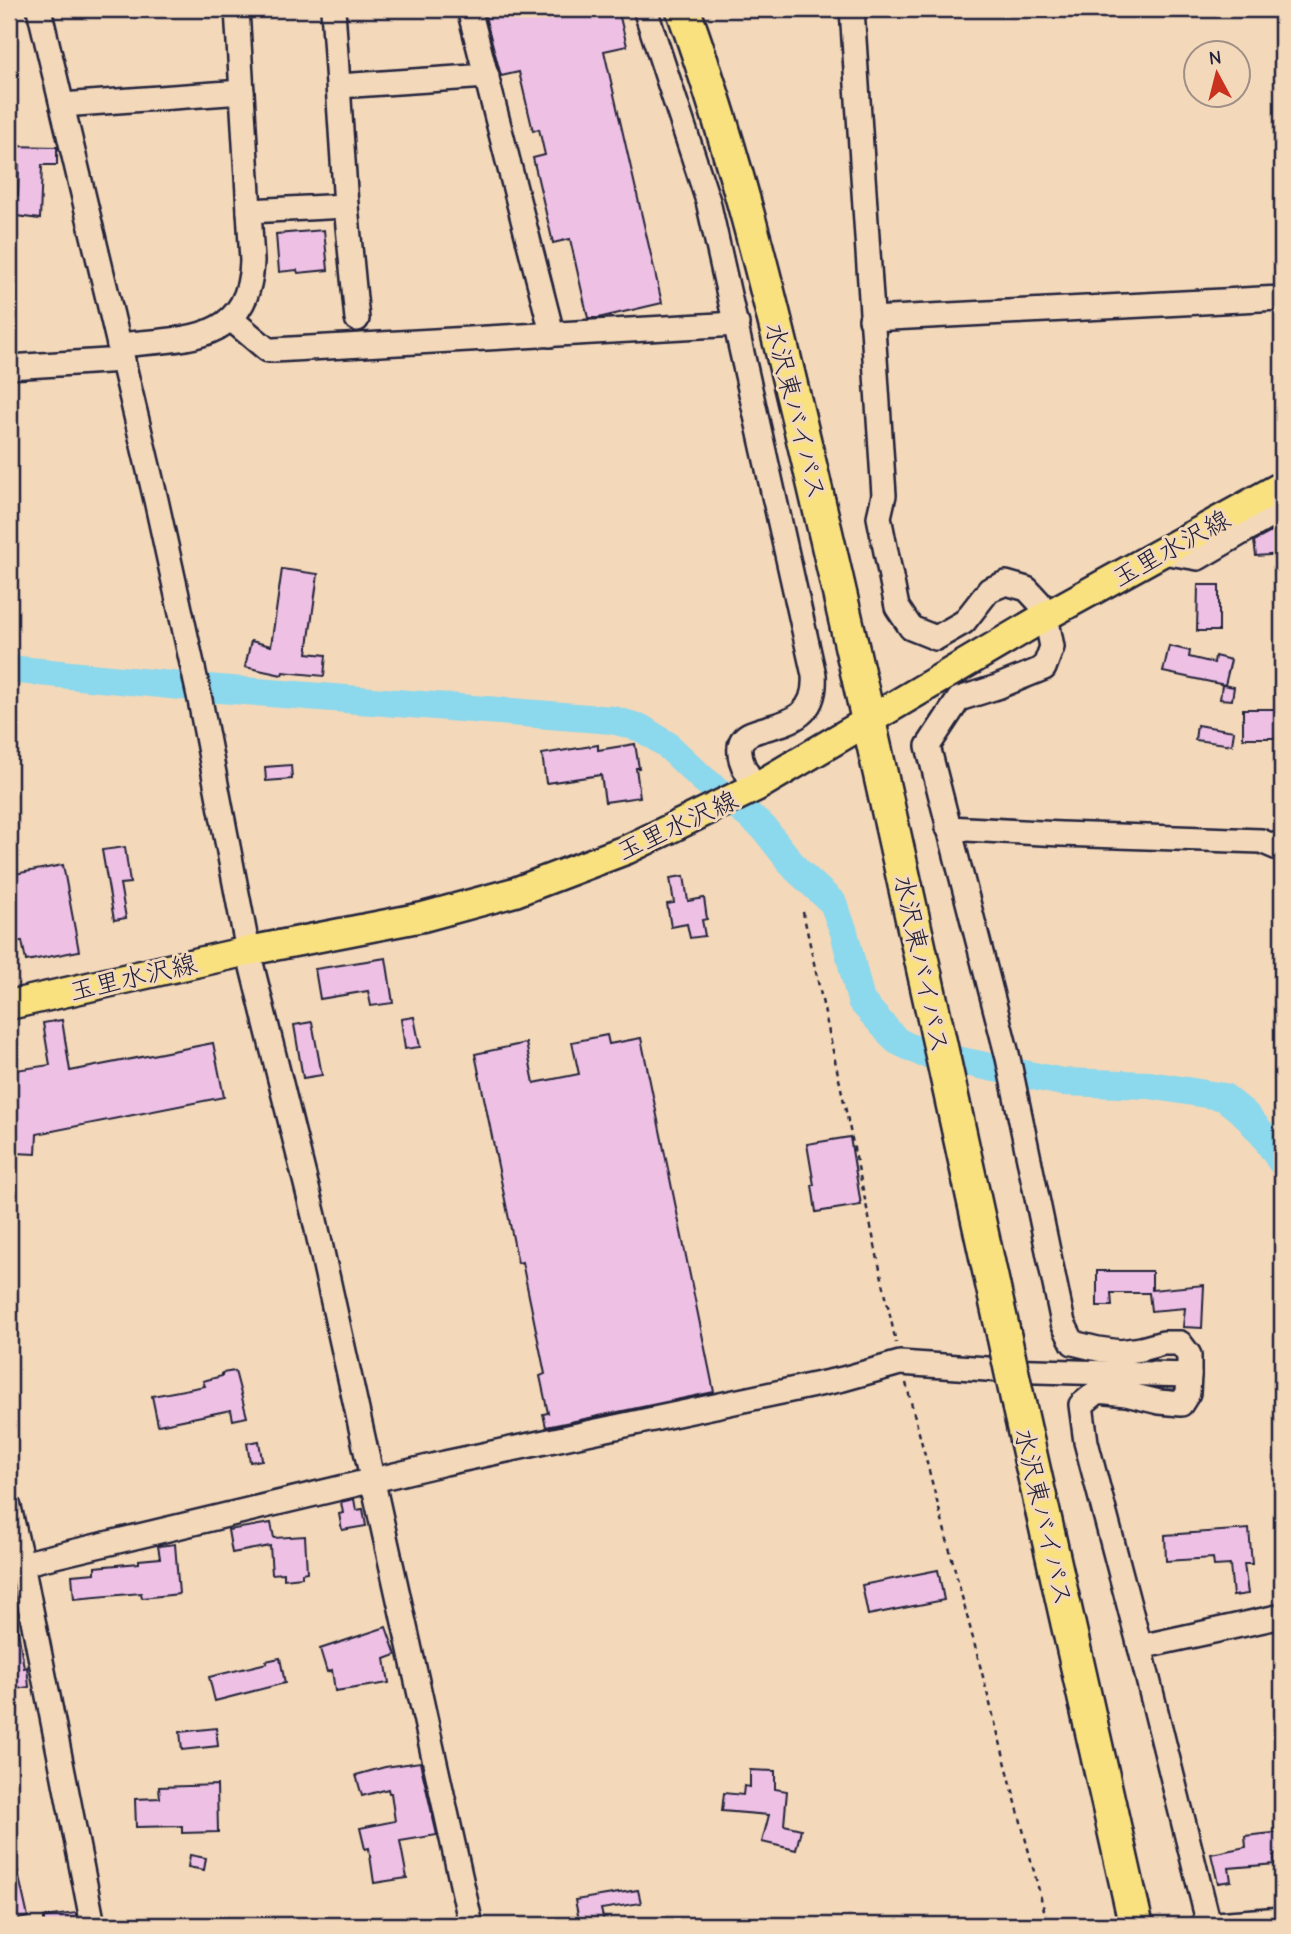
<svg xmlns="http://www.w3.org/2000/svg" width="1291" height="1934" font-family="'Comic Neue','Klee One',sans-serif">
	<rect width="100%" height="100%" fill="#f3d8ba"/>
	<filter id="ink" filterUnits="userSpaceOnUse"><feTurbulence type="fractalNoise" baseFrequency=".0143" numOctaves="2"/><feDisplacementMap in="SourceGraphic" scale="14" xChannelSelector="R" yChannelSelector="G"/><feConvolveMatrix kernelMatrix="1 2 1 2 8 2 1 2 1" color-interpolation-filters="sRGB"/></filter>
	<g filter="url(#ink)">
		<g fill="none" stroke-linecap="round" stroke-linejoin="round">
			<path stroke="#8cd8ec" stroke-width="28" d="M9 669 181 686 613 720 641 728 666 744 703 779 763 827 796 869 833 903 844 932 861 1001 897 1041 922 1053 1063 1082 1150 1085 1224 1097 1245 1114 1265 1137 1282 1163"/>
		</g>
		<g fill="#edc0e4" stroke="#22223b" stroke-width="2">
			<path d="M483 9H618L627 46 604 51 662 303 598 318H588L570 239 553 243 533 158 545 155 539 129 533 131 519 72 501 76Z"/>
			<path d="M9 146 57 147V165H42L40 219 9 215V194L18 195 19 165H9Z"/>
			<path d="M324 230 328 270 298 273 297 270 279 272 276 234Z"/>
			<path d="M1282 530V554L1256 556 1254 541 1273 531Z"/>
			<path d="M282 569 318 574 307 653 326 655 324 676 283 672 282 675 245 667 251 641 271 646Z"/>
			<path d="M1198 585H1219V631H1197Z"/>
			<path d="M1169 646 1190 651 1189 657 1214 663 1215 656 1231 660 1225 685 1163 672Z"/>
			<path d="M1222 685 1234 687 1232 700 1220 699Z"/>
			<rect x="1243" y="709" width="39" height="29"/>
			<path d="M1197 725 1234 731 1232 745 1195 740Z"/>
			<path d="M635 744 639 768H636L640 797 605 802 601 775 546 783 542 754 598 745V750Z"/>
			<path d="M291 765 292 779 266 781 265 767Z"/>
			<path d="M125 847 130 883 120 884 126 918 114 920 102 850Z"/>
			<path d="M63 865 79 951 26 961 22 941 9 943V875Z"/>
			<path d="M684 876 688 901 704 898 707 919 702 920 705 936 690 938 687 924 671 927 667 904 674 903 670 878Z"/>
			<path d="M386 958 393 1003 371 1006 368 991 320 999 315 969Z"/>
			<path d="M414 1017 420 1047 405 1049 401 1019Z"/>
			<path d="M62 1020 70 1071 213 1043 224 1097 37 1134 36 1154 15 1153 16 1137 9 1138V1071L50 1065 43 1023Z"/>
			<path d="M312 1022 322 1075 303 1078 294 1025Z"/>
			<path d="M607 1035 609 1044 641 1038 714 1392 546 1427 543 1414 548 1413 540 1376 545 1374 522 1262 518 1263 475 1054 526 1043 534 1083 579 1074 572 1042Z"/>
			<path d="M850 1137 861 1205 816 1212 812 1185H814L807 1144Z"/>
			<path d="M1097 1271H1152V1290L1204 1285 1202 1328 1183 1327 1185 1308 1151 1311 1149 1293H1111L1112 1306H1097Z"/>
			<path d="M235 1371 247 1417 233 1420 231 1410 158 1425 152 1396 205 1386 203 1381 222 1376V1373Z"/>
			<path d="M259 1441 262 1460 250 1462 247 1443Z"/>
			<path d="M354 1499 356 1510 363 1509 366 1526 342 1530 339 1514 343 1513 341 1502Z"/>
			<path d="M271 1523 274 1538 305 1536 307 1572 302 1573V1577L284 1579V1573L272 1574 270 1546 232 1553 228 1530Z"/>
			<path d="M1249 1529 1252 1564H1244L1248 1594 1233 1596 1230 1565 1214 1566 1213 1558 1166 1561 1165 1535Z"/>
			<path d="M175 1544 179 1594 142 1598 141 1593 74 1599 72 1575 95 1573V1567L139 1563V1560L160 1558 158 1546Z"/>
			<path d="M938 1570 944 1600 868 1615 862 1585Z"/>
			<path d="M16 1618 24 1668 27 1667 29 1687 9 1690V1619Z"/>
			<path d="M386 1627 396 1655 385 1659 389 1683 335 1691 332 1670 327 1672 320 1649Z"/>
			<path d="M280 1658 285 1683 215 1701 209 1677 267 1663 266 1661Z"/>
			<path d="M216 1728 218 1746 182 1750 180 1732Z"/>
			<path d="M420 1762 437 1835 400 1841 407 1878 374 1883 369 1848 365 1849 360 1828 395 1821 391 1793H389L388 1789 362 1796 356 1775 385 1767Z"/>
			<path d="M750 1770 775 1771V1789L787 1791 784 1825 801 1829 796 1850 762 1842 769 1815 722 1811 724 1793 743 1795 744 1786 750 1787Z"/>
			<path d="M217 1785 218 1832 182 1833V1826L136 1827 135 1799 160 1798 159 1787Z"/>
			<path d="M1282 1832V1853L1274 1854 1275 1864 1229 1868 1231 1881 1218 1883 1211 1854 1246 1847 1245 1836Z"/>
			<path d="M14 1855 28 1917 9 1921V1856Z"/>
			<path d="M190 1855 206 1858 204 1870 188 1867Z"/>
			<path d="M638 1890 641 1903 601 1909 604 1922 580 1925 575 1900Z"/>
			<path d="M76 1913 79 1925H44V1917Z"/>
		</g>
		<g fill="none" stroke-linecap="round" stroke-linejoin="round">
			<defs>
				<g id="minor">
					<path d="M39 9 156 500 200 700 248 951 314 1216 471 1925"/>
					<path d="M469 9 549 321 550 335"/>
					<path d="M645 9 708 201 814 675C819 741 742 717 740 747 738 762 749 776 756 787"/>
					<path d="M852 9 884 495 879 517 897 607 911 628 936 638 964 622 989 590 1006 583 1027 589 1039 602 1046 616 1052 647 1044 668 997 687 959 699 928 746 1008 1058 1063 1323 1073 1343 1098 1349 1120 1352 1141 1349 1163 1343H1180L1189 1355V1375L1188 1393 1181 1404 1159 1402 1126 1394 1098 1391 1081 1405 1086 1442 1140 1647 1209 1925"/>
					<path d="M339 86 487 76"/>
					<path d="M62 105 242 92"/>
					<path d="M346 206 357 319"/>
					<path d="M249 211 346 206 333 9"/>
					<path d="M231 319 263 346 268 350H274L737 324"/>
					<path d="M871 319 1282 298"/>
					<path d="M119 345C183 338 249 345 252 261L237 9"/>
					<path d="M9 367 123 360"/>
					<path d="M1163 552 1198 558 1282 509"/>
					<path d="M948 828 1061 834 1261 841 1282 850"/>
					<path d="M9 1507 22 1564 93 1925"/>
					<path d="M9 1567 445 1463 843 1379 900 1363 1001 1370 1189 1375"/>
					<path d="M1140 1647 1282 1616"/>
					<path d="M1202 1925 1282 1919"/>
				</g>
				<path id="major" d="M9 1005 248 951 423 917 515 892 628 849 756 787 1046 616 1282 486"/>
				<g id="highway">
					<path d="M683 9C745 181 785 361 827 539 889 804 945 1070 1004 1336"/>
					<path d="M1019 1406 1136 1925"/>
				</g>
			</defs>
			<use href="#minor" stroke="#22223b" stroke-width="28"/>
			<use href="#major" stroke="#22223b" stroke-width="33"/>
			<use href="#highway" stroke="#22223b" stroke-width="38"/>
			<g stroke="#22223b" stroke-width="2.5" stroke-dasharray="5 5" stroke-linecap="butt">
				<path d="M803 912 896 1343"/>
				<path d="M906 1383 1048 1925"/>
			</g>
			<use href="#minor" stroke="#f3d8ba" stroke-width="23"/>
			<use href="#major" stroke="#fae180" stroke-width="28"/>
			<use href="#highway" stroke="#fae180" stroke-width="33"/>
			<defs>
				<path id="highway-bridge" d="M1004 1336 1019 1406"/>
			</defs>
			<use href="#highway-bridge" stroke="#22223b" stroke-width="38" stroke-linecap="butt"/>
			<use href="#highway-bridge" stroke="#fae180" stroke-width="33"/>
		</g>
	</g>
	<g text-anchor="middle" stroke-width="6" stroke-linejoin="round" paint-order="stroke">
		<g font-size="26" fill="#22223b" stroke="#f3d8ba">
			<text transform="translate(796 411) rotate(76)" y="9">水沢東バイパス</text>
			<text transform="translate(1171 548) rotate(-29)" y="9">玉里水沢線</text>
			<text transform="translate(677 825) rotate(-25)" y="9">玉里水沢線</text>
			<text transform="translate(922 964) rotate(78)" y="9">水沢東バイパス</text>
			<text transform="translate(133 977) rotate(-13)" y="9">玉里水沢線</text>
			<text transform="translate(1044 1517) rotate(77)" y="9">水沢東バイパス</text>
		</g>
	</g>
	<rect width="1291" height="1934" fill="none" stroke="#f3d8ba" stroke-width="35"/>
	<rect x="18" y="18" width="1256" height="1899" fill="none" stroke="#22223b" stroke-width="2.5" filter="url(#ink)"/>
	<g transform="translate(1217 74) rotate(353)"><circle r="33" fill="#f3d8ba" stroke="#9f8f87" stroke-width="2"/>
	<path d="M0-5L12 26L0 18L-12 26Z" fill="#c8321e"/>
	<text y="-10" font-size="19" font-weight="bold" text-anchor="middle" fill="#22223b">N</text>
	</g>
</svg>
